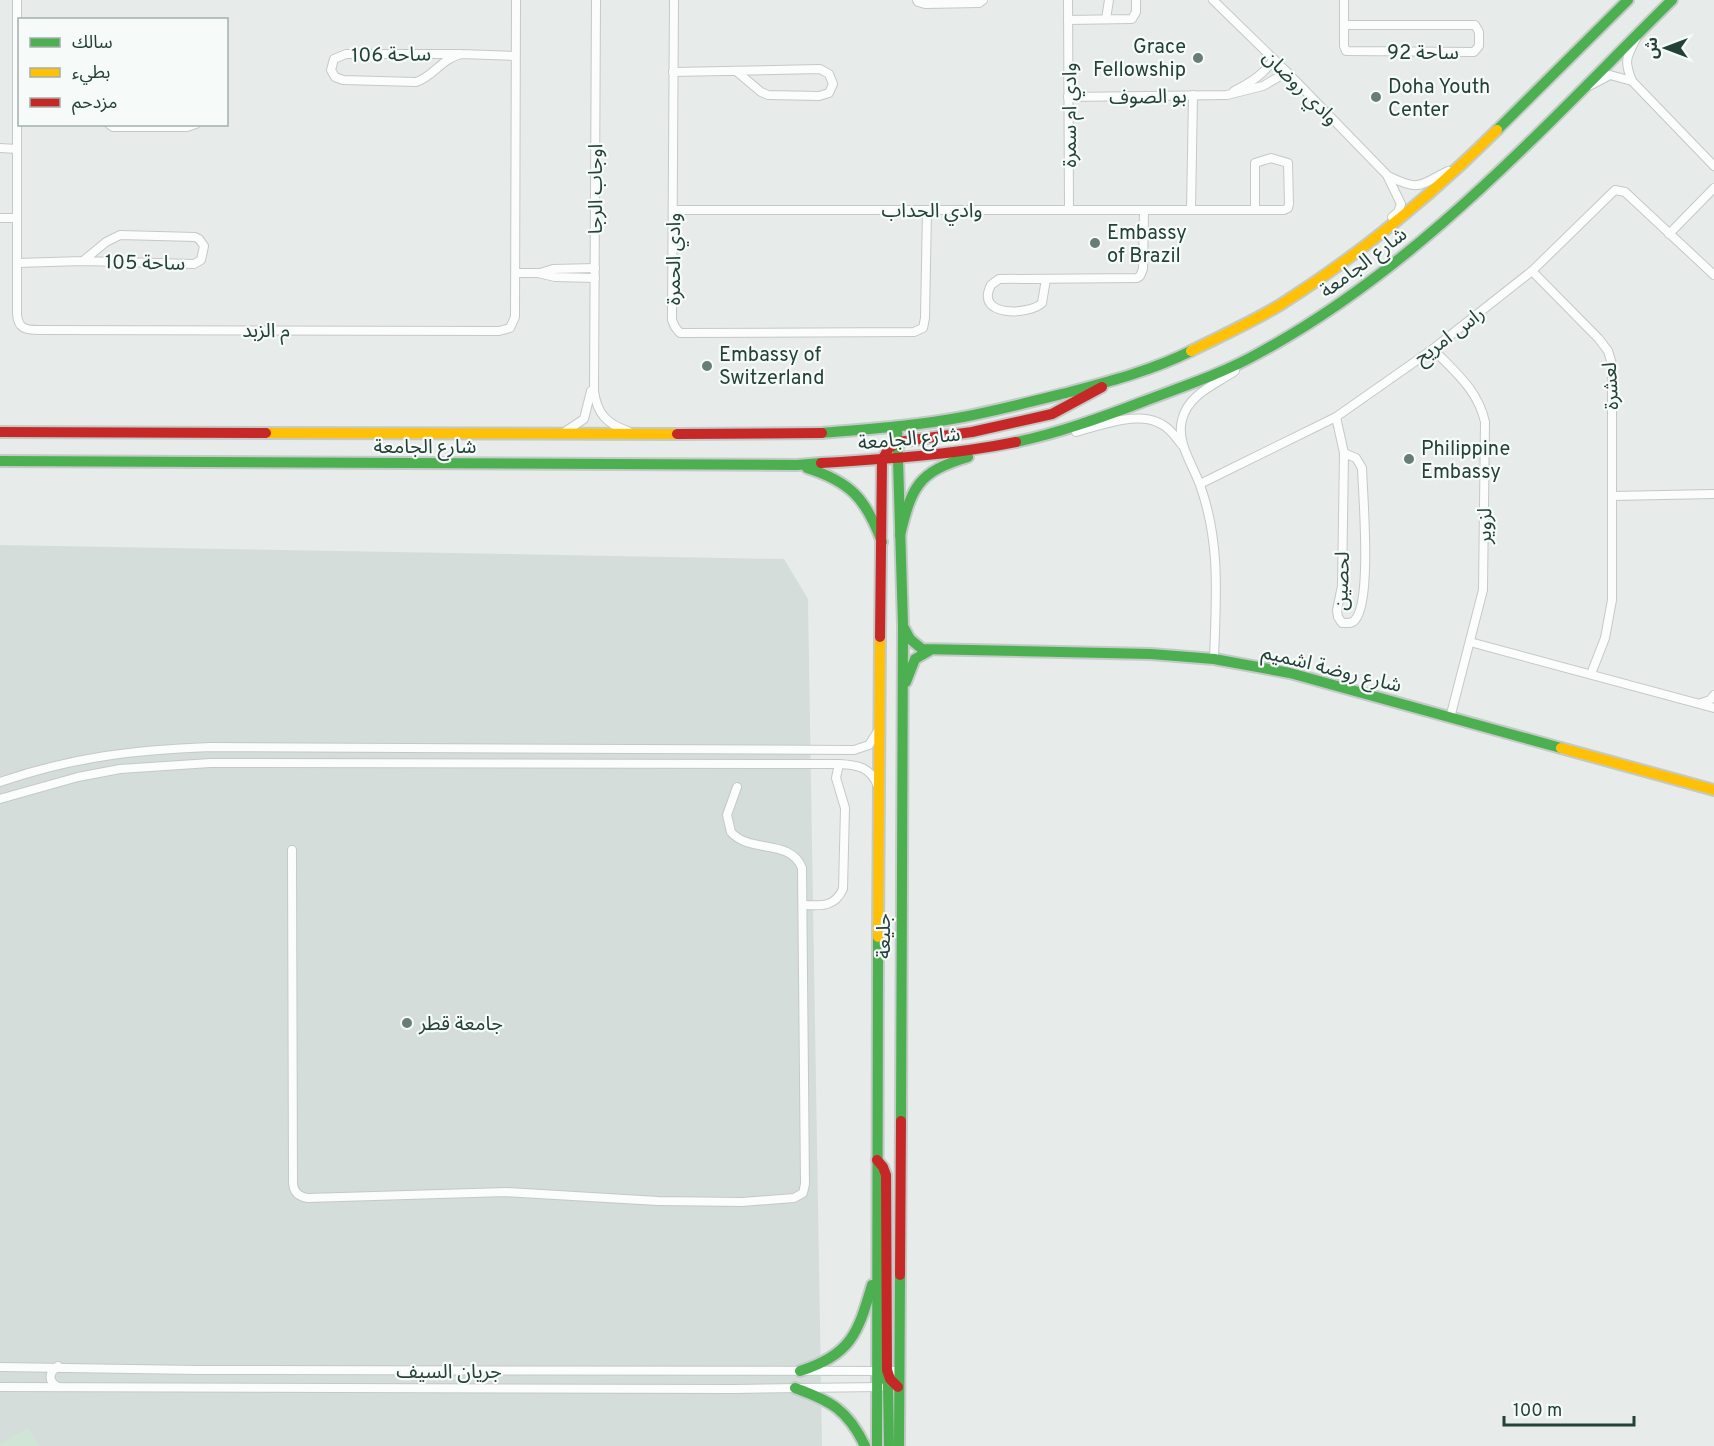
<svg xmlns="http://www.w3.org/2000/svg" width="1714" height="1446" font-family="Overpass,'Noto Sans Arabic',sans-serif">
	<rect width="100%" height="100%" fill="#e7ecea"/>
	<path fill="#d5ddda" d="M0 545 784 559 808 599 822 1446H0Z"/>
	<path fill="#d0e5d6" d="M28 1428 39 1446H0V1444Z"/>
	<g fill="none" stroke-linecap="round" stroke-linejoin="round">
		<defs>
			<g id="street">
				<path d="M17 0V314C18 329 26 330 39 330L499 331 510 328 515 317 516 0"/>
				<path d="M596 0 594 391C597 414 607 424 628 431"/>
				<path d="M674 0 672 320 675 327 680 333 914 332 923 328 925 318 927 210"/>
				<path d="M917 0 918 2 925 4 979 3 983 0"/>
				<path d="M1068 0 1069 210"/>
				<path d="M1213 0 1287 72 1387 175 1401 204 1398 212 1392 217"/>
				<path d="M1344 0V46L1346 51 1474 52 1479 46V32L1475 25H1345"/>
				<path d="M1106 19 1109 0"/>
				<path d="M1068 20 1132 19 1136 12V0"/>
				<path d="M1636 39C1626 58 1624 61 1632 81L1714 166"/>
				<path d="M461 54C441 59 433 77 416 82L343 80 335 77 331 70 334 59 346 54H461L515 56"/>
				<path d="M673 72 820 69 829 74 833 84 829 93 819 96 768 95 761 92 736 71"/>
				<path d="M1591 85 1610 75 1632 81"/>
				<path d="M1234 91C1250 83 1263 75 1274 59"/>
				<path d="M1068 97 1227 95 1263 86 1287 72"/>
				<path d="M109 124 113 127H187L196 124"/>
				<path d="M0 148 17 149"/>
				<path d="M1388 176C1421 192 1419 185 1448 171"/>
				<path d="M673 210H1284L1288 208 1289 204 1288 163 1271 158 1255 163V210"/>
				<path d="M1191 210 1193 95"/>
				<path d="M0 218H17"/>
				<path d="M1669 234 1714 188"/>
				<path d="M17 263 83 261 194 264 201 260 204 246 199 239 195 237 120 235 106 242 83 261"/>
				<path d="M1532 271 1599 339 1608 351 1612 364V600L1605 638 1591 674"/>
				<path d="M516 273H538L555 277 595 278"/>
				<path d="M540 273 553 269 595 268"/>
				<path d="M1046 279 1042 303C1030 315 974 318 991 285L999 279 1137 278 1140 276 1143 269 1144 210"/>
				<path d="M1433 349C1455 372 1478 390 1485 422L1483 590 1450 718"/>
				<path d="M1336 417 1344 453 1342 586 1337 610 1338 617 1342 623C1348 623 1352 624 1355 620 1372 601 1363 497 1362 468L1356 458 1344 453"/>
				<path d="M566 431 584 419 591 391"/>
				<path d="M1076 432C1098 426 1135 412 1157 422 1168 426 1175 436 1182 445"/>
				<path d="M1200 484 1336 417 1433 349 1532 271 1615 190 1625 192 1714 275"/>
				<path d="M1612 496 1714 494"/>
				<path d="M1470 642 1714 708"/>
				<path d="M1214 659C1216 599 1221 543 1200 485 1193 465 1176 442 1182 420 1188 394 1215 385 1235 371"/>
				<path d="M1701 703 1710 700 1714 695"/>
				<path d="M0 782C73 757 134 750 210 747L854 750 869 745 878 731"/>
				<path d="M0 799 78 777 120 769 210 763 839 764C859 765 870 767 878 786"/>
				<path d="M292 850 293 1182C293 1192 299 1197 308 1198L506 1192 658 1201 742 1202 794 1198 803 1193 805 1184 802 868C790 838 750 854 731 832L727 815 737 787"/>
				<path d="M804 905C821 906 835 907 843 889L845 808 836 778 839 764"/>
				<path d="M58 1366C48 1373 48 1381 58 1387"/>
				<path d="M0 1367 198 1370 898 1371"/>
				<path d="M0 1387 734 1389 880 1387"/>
			</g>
			<g id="fast">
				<path d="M1497 130 1628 0"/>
				<path d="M897 427 903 625 901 1121"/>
				<path d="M822 433C869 429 916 426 963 417 999 410 1034 401 1070 392 1111 381 1153 370 1191 351"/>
				<path d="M1016 442C1059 433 1100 418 1142 402 1181 387 1222 374 1259 353 1420 266 1543 127 1672 0"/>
				<path d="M0 461 797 465 821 463"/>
				<path d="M807 468C851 482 866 499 882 542"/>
				<path d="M900 535C912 486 918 472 968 457"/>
				<path d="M903 626 910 639 922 649 1151 654 1214 659 1290 673 1561 748"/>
				<path d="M906 682 915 659 929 651"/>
				<path d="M800 1371C851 1355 858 1333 872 1285"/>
				<path d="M884 1375 888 1384 889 1446"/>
				<path d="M795 1388C831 1401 848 1410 865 1446"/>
				<path d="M877 1446 878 937"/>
				<path d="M899 1446 900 1275"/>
			</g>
			<g id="slow">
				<path d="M1191 351C1221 336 1252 322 1280 305 1359 255 1431 196 1497 130"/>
				<path d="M266 433 677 434"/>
				<path d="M1561 748 1714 790"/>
				<path d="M878 937 880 637"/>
			</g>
			<g id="jam">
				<path d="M0 432 266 433"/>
				<path d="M677 434 822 433"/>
				<path d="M882 460 889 448 898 442 972 432 1052 414 1102 387"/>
				<path d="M821 463C887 459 952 455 1016 442"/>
				<path d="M880 637 882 460"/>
				<path d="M877 1160 883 1167 886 1175 887 1370 890 1379 898 1387"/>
				<path d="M900 1275 901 1121"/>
			</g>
		</defs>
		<use href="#street" stroke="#c4c9c7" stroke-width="10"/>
		<use href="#fast" stroke="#c3cac7" stroke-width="14"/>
		<use href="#slow" stroke="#c3cac7" stroke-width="14"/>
		<use href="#jam" stroke="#c3cac7" stroke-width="14"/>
		<use href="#street" stroke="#fbfcfc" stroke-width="8"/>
		<use href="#fast" stroke="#4caf50" stroke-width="10"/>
		<use href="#slow" stroke="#ffc107" stroke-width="10"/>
		<use href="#jam" stroke="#c62828" stroke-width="10"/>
	</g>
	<g fill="#687d76" stroke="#f6faf8" stroke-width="2">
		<circle cx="1198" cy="58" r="6"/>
		<circle cx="1376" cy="97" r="6"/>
		<circle cx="1095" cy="243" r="6"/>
		<circle cx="707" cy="366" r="6"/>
		<circle cx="1409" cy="459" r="6"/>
		<circle cx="407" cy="1023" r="6"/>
	</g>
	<g text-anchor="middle" stroke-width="4.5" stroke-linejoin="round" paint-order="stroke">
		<g font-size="20" fill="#234138" stroke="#f6faf8" text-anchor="start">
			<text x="1186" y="53" text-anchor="end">Grace<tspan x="1186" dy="23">Fellowship</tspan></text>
			<text x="1388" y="93">Doha Youth<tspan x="1388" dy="23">Center</tspan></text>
			<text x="1107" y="239">Embassy<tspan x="1107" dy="23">of Brazil</tspan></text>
			<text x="719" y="361">Embassy of<tspan x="719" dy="23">Switzerland</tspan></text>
			<text x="1421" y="455">Philippine<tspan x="1421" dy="23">Embassy</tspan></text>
			<text x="419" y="1030">جامعة قطر</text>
		</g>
		<g font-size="20" fill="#234138" stroke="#f6faf8">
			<text x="1423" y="59">ساحة 92</text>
			<text transform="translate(391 54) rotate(-1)" y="7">ساحة 106</text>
			<text transform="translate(1301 87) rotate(45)" y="7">وادي روضان</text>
			<text transform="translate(1148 96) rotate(-1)" y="7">بو الصوف</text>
			<text transform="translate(1069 115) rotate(-90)" y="7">وادي ام سمرة</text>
			<text transform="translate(595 189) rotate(-90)" y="7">اوجاب الرجا</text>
			<text x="932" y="217">وادي الحداب</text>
			<text transform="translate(673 259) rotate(-90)" y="7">وادي الحمرة</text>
			<text transform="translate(145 262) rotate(1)" y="7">ساحة 105</text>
			<text transform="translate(1363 262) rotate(-37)" y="7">شارع الجامعة</text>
			<text x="266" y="337">م الزبد</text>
			<text transform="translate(1449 335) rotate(-37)" y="7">راس امريح</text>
			<text transform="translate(1610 386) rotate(-93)" y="7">لعشرة</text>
			<text transform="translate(909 438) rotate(-5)" y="7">شارع الجامعة</text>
			<text x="425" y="453">شارع الجامعة</text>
			<text transform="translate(1484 526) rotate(-89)" y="7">لزوير</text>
			<text transform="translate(1341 581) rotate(-88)" y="7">لحصين</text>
			<text transform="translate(1332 668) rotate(14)" y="7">شارع روضة اشميم</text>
			<text transform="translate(883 936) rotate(-90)" y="7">جليعة</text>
			<text x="449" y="1378">جريان السيف</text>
		</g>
	</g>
	<rect x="18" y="18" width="210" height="108" fill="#f6faf8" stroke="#a2b0ab" stroke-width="1.5"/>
	<rect x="30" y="38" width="30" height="9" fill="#4caf50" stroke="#a2b0ab" stroke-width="1.5"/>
	<text x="72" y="48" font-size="18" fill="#234138">سالك</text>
	<rect x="30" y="68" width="30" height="9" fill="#ffc107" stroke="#a2b0ab" stroke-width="1.5"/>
	<text x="72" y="78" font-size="18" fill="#234138">بطيء</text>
	<rect x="30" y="98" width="30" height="9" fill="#c62828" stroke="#a2b0ab" stroke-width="1.5"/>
	<text x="72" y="108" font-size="18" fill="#234138">مزدحم</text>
	<g transform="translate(1666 48) rotate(270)" stroke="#f6faf8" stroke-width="4.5" paint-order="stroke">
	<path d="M0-4.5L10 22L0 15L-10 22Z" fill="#234138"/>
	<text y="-9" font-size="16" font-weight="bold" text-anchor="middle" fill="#234138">ش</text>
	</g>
	<path d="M1504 1416v9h130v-9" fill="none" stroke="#234138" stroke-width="3"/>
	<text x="1513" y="1416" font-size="18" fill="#234138" stroke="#f6faf8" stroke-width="4.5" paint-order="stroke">100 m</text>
</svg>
